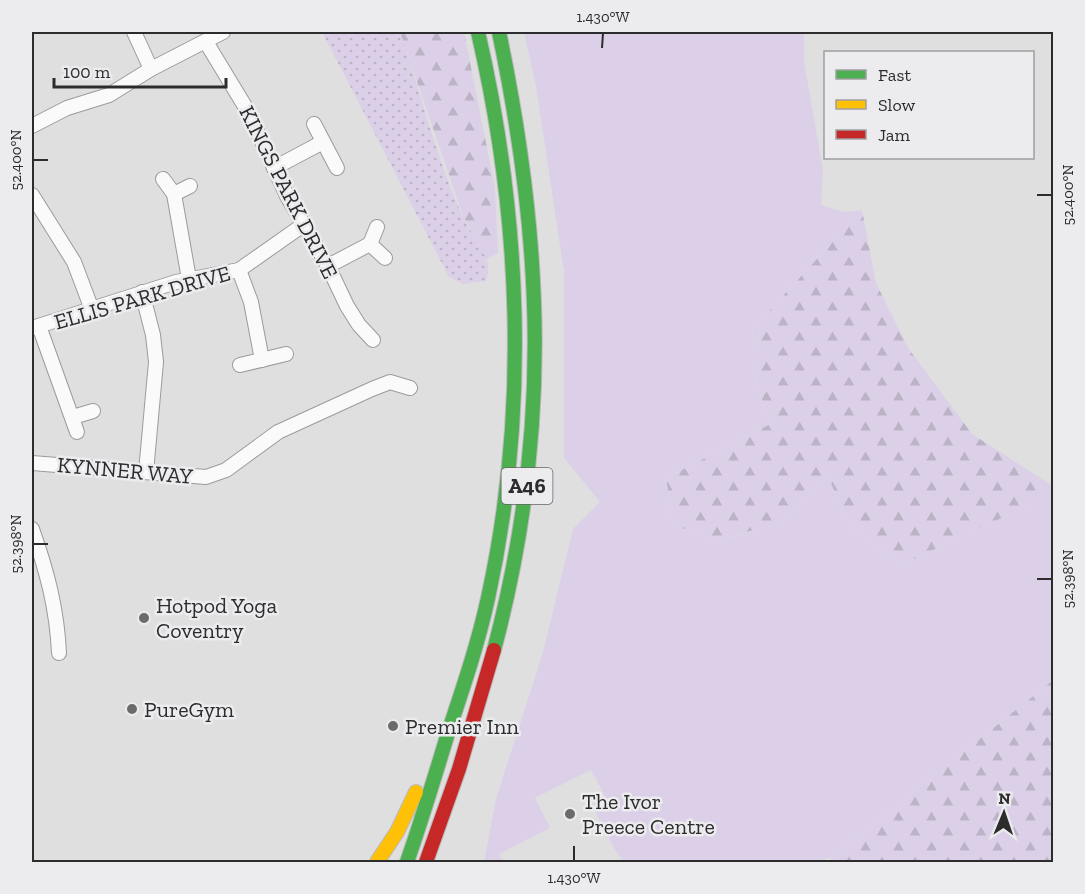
<svg xmlns="http://www.w3.org/2000/svg" width="1085" height="894" font-family="'Zilla Slab',serif">
	<defs>
		<pattern id="grass-dots" width="8" height="8" patternUnits="userSpaceOnUse" patternTransform="scale(1.5)"><rect width="8" height="8" fill="#dcd0e8"/><path d="M2 2h.1M6 6h.1" fill="none" stroke="#bdb3c7" stroke-width="1.8" stroke-linecap="round"/></pattern>
		<pattern id="forest-firs" width="22" height="20" patternUnits="userSpaceOnUse" patternTransform="scale(1.5)"><rect width="22" height="20" fill="#dcd0e8"/><path d="M5 1l3.5 6h-7zM16 11l3.5 6h-7z" fill="#bdb3c7"/></pattern>
	</defs>
	<rect width="100%" height="100%" fill="#dfdfe0"/>
	<path fill="url(#grass-dots)" d="M322 32H400C421 93 437 161 464 219 474 240 495 257 486 281L463 284 449 277Z"/>
	<g fill="url(#forest-firs)">
		<path d="M400 32H464L495 188 498 253 487 259 463 216Z"/>
		<path d="M862 210 876 283 909 349 972 434 1053 486 1054 494 901 565 849 525 828 477 782 521 718 541 673 525 666 478 770 424 757 384 752 329Z"/>
		<path d="M1053 680V862H829L832 857Z"/>
	</g>
	<path fill="#dcd0e8" d="M524 32H804V61L823 170 821 205 844 212 862 210 752 329 757 384 770 424 666 478 673 525 719 541 782 521 828 477 849 525 901 565 1053 494V680L832 857 815 862H624L615 850 592 805 606 798 591 770 535 798 550 828 499 854 503 862H484L496 799 543 652 573 529 600 502 564 458V272L536 86Z"/>
	<g fill="none" stroke-linecap="round" stroke-linejoin="round">
		<defs>
			<g id="street">
				<path d="M134 32 151 69"/>
				<path d="M206 42 249 113 287 196 328 266 347 306 359 325 373 340"/>
				<path d="M314 124 337 168"/>
				<path d="M32 126 67 108 109 95 151 69 223 32"/>
				<path d="M274 168 323 142"/>
				<path d="M163 179 174 194 189 279"/>
				<path d="M174 194 190 186"/>
				<path d="M32 195 74 262 91 307"/>
				<path d="M377 227 370 244 385 258"/>
				<path d="M328 266 370 244"/>
				<path d="M239 270 251 302 262 360"/>
				<path d="M142 292 153 335 156 362 146 472"/>
				<path d="M39 326 77 432"/>
				<path d="M32 328 176 282 239 270 303 225"/>
				<path d="M240 365 286 354"/>
				<path d="M73 417 93 411"/>
				<path d="M32 463 206 477 226 470 278 432 372 389 390 382 410 388"/>
				<path d="M32 529C47 571 57 609 59 653"/>
			</g>
			<g id="fast">
				<path d="M494 650C551 436 544 247 499 32"/>
				<path d="M407 862C422 819 435 776 448 733 463 688 478 644 488 598 529 411 521 218 478 32"/>
			</g>
			<path id="slow" d="M377 862 397 832 416 792"/>
			<path id="jam" d="M426 862 459 769 494 650"/>
		</defs>
		<use href="#street" stroke="#9b9b9c" stroke-width="16"/>
		<use href="#fast" stroke="#bababa" stroke-width="16"/>
		<use href="#slow" stroke="#bababa" stroke-width="16"/>
		<use href="#jam" stroke="#bababa" stroke-width="16"/>
		<use href="#street" stroke="#fafafa" stroke-width="14"/>
		<use href="#fast" stroke="#4caf50" stroke-width="14"/>
		<use href="#slow" stroke="#ffc107" stroke-width="14"/>
		<use href="#jam" stroke="#c62828" stroke-width="14"/>
	</g>
	<path fill="none" stroke="#2c2c2d" stroke-width="2" d="M602 48 603 33M33 160H48M1037 195H1052M33 544H48M1037 579H1052M574 861V846"/>
	<g fill="#6b6b6c" stroke="#ecebee" stroke-width="2">
		<circle cx="144" cy="618" r="6"/>
		<circle cx="132" cy="709" r="6"/>
		<circle cx="393" cy="726" r="6"/>
		<circle cx="570" cy="814" r="6"/>
	</g>
	<g text-anchor="middle" stroke-width="5" stroke-linejoin="round" paint-order="stroke">
		<rect fill="#ecebee" stroke="#666567" stroke-width="1.5" x="501.5" y="468" width="51" height="36" rx="4.5"/>
		<g font-size="21" font-weight="bold" fill="#2c2c2d">
			<text x="527" y="493">A46</text>
		</g>
		<g font-size="22" fill="#2c2c2d" stroke="#ecebee">
			<text transform="translate(289 192) rotate(63)" y="8">KINGS PARK DRIVE</text>
			<text transform="translate(142 297) rotate(-16)" y="8">ELLIS PARK DRIVE</text>
			<text transform="translate(125 470) rotate(5)" y="8">KYNNER WAY</text>
		</g>
		<g font-size="22" fill="#2c2c2d" stroke="#ecebee" text-anchor="start">
			<text x="156" y="613">Hotpod Yoga<tspan x="156" dy="25">Coventry</tspan></text>
			<text x="144" y="717">PureGym</text>
			<text x="405" y="734">Premier Inn</text>
			<text x="582" y="809">The Ivor<tspan x="582" dy="25">Preece Centre</tspan></text>
		</g>
	</g>
	<rect width="1085" height="894" fill="none" stroke="#ecebee" stroke-width="66"/>
	<rect x="824" y="51" width="210" height="108" fill="#ecebee" stroke="#9f9fa1" stroke-width="1.5"/>
	<rect x="836" y="70" width="30" height="9" fill="#4caf50" stroke="#9f9fa1" stroke-width="1.5"/>
	<text x="878" y="81" font-size="18" fill="#2c2c2d">Fast</text>
	<rect x="836" y="100" width="30" height="9" fill="#ffc107" stroke="#9f9fa1" stroke-width="1.5"/>
	<text x="878" y="111" font-size="18" fill="#2c2c2d">Slow</text>
	<rect x="836" y="130" width="30" height="9" fill="#c62828" stroke="#9f9fa1" stroke-width="1.5"/>
	<text x="878" y="141" font-size="18" fill="#2c2c2d">Jam</text>
	<g transform="translate(1004 813) rotate(2)" stroke="#ecebee" stroke-width="4.5" paint-order="stroke">
	<path d="M0-4.5L10 22L0 15L-10 22Z" fill="#2c2c2d"/>
	<text y="-9" font-size="16" font-weight="bold" text-anchor="middle" fill="#2c2c2d">N</text>
	</g>
	<path d="M54 78v9h172v-9" fill="none" stroke="#2c2c2d" stroke-width="3"/>
	<text x="63" y="78" font-size="18" fill="#2c2c2d" stroke="#ecebee" stroke-width="4.5" paint-order="stroke">100 m</text>
	<rect x="33" y="33" width="1019" height="828" fill="none" stroke="#2c2c2d" stroke-width="2"/>
	<g font-size="15" text-anchor="middle" fill="#2c2c2d">
		<text x="603" y="22">1.430°W</text>
		<text transform="translate(16 160) rotate(-90)" y="5">52.400°N</text>
		<text transform="translate(1068 195) rotate(-90)" y="5">52.400°N</text>
		<text transform="translate(16 544) rotate(-90)" y="5">52.398°N</text>
		<text transform="translate(1068 579) rotate(-90)" y="5">52.398°N</text>
		<text x="574" y="883">1.430°W</text>
	</g>
</svg>
